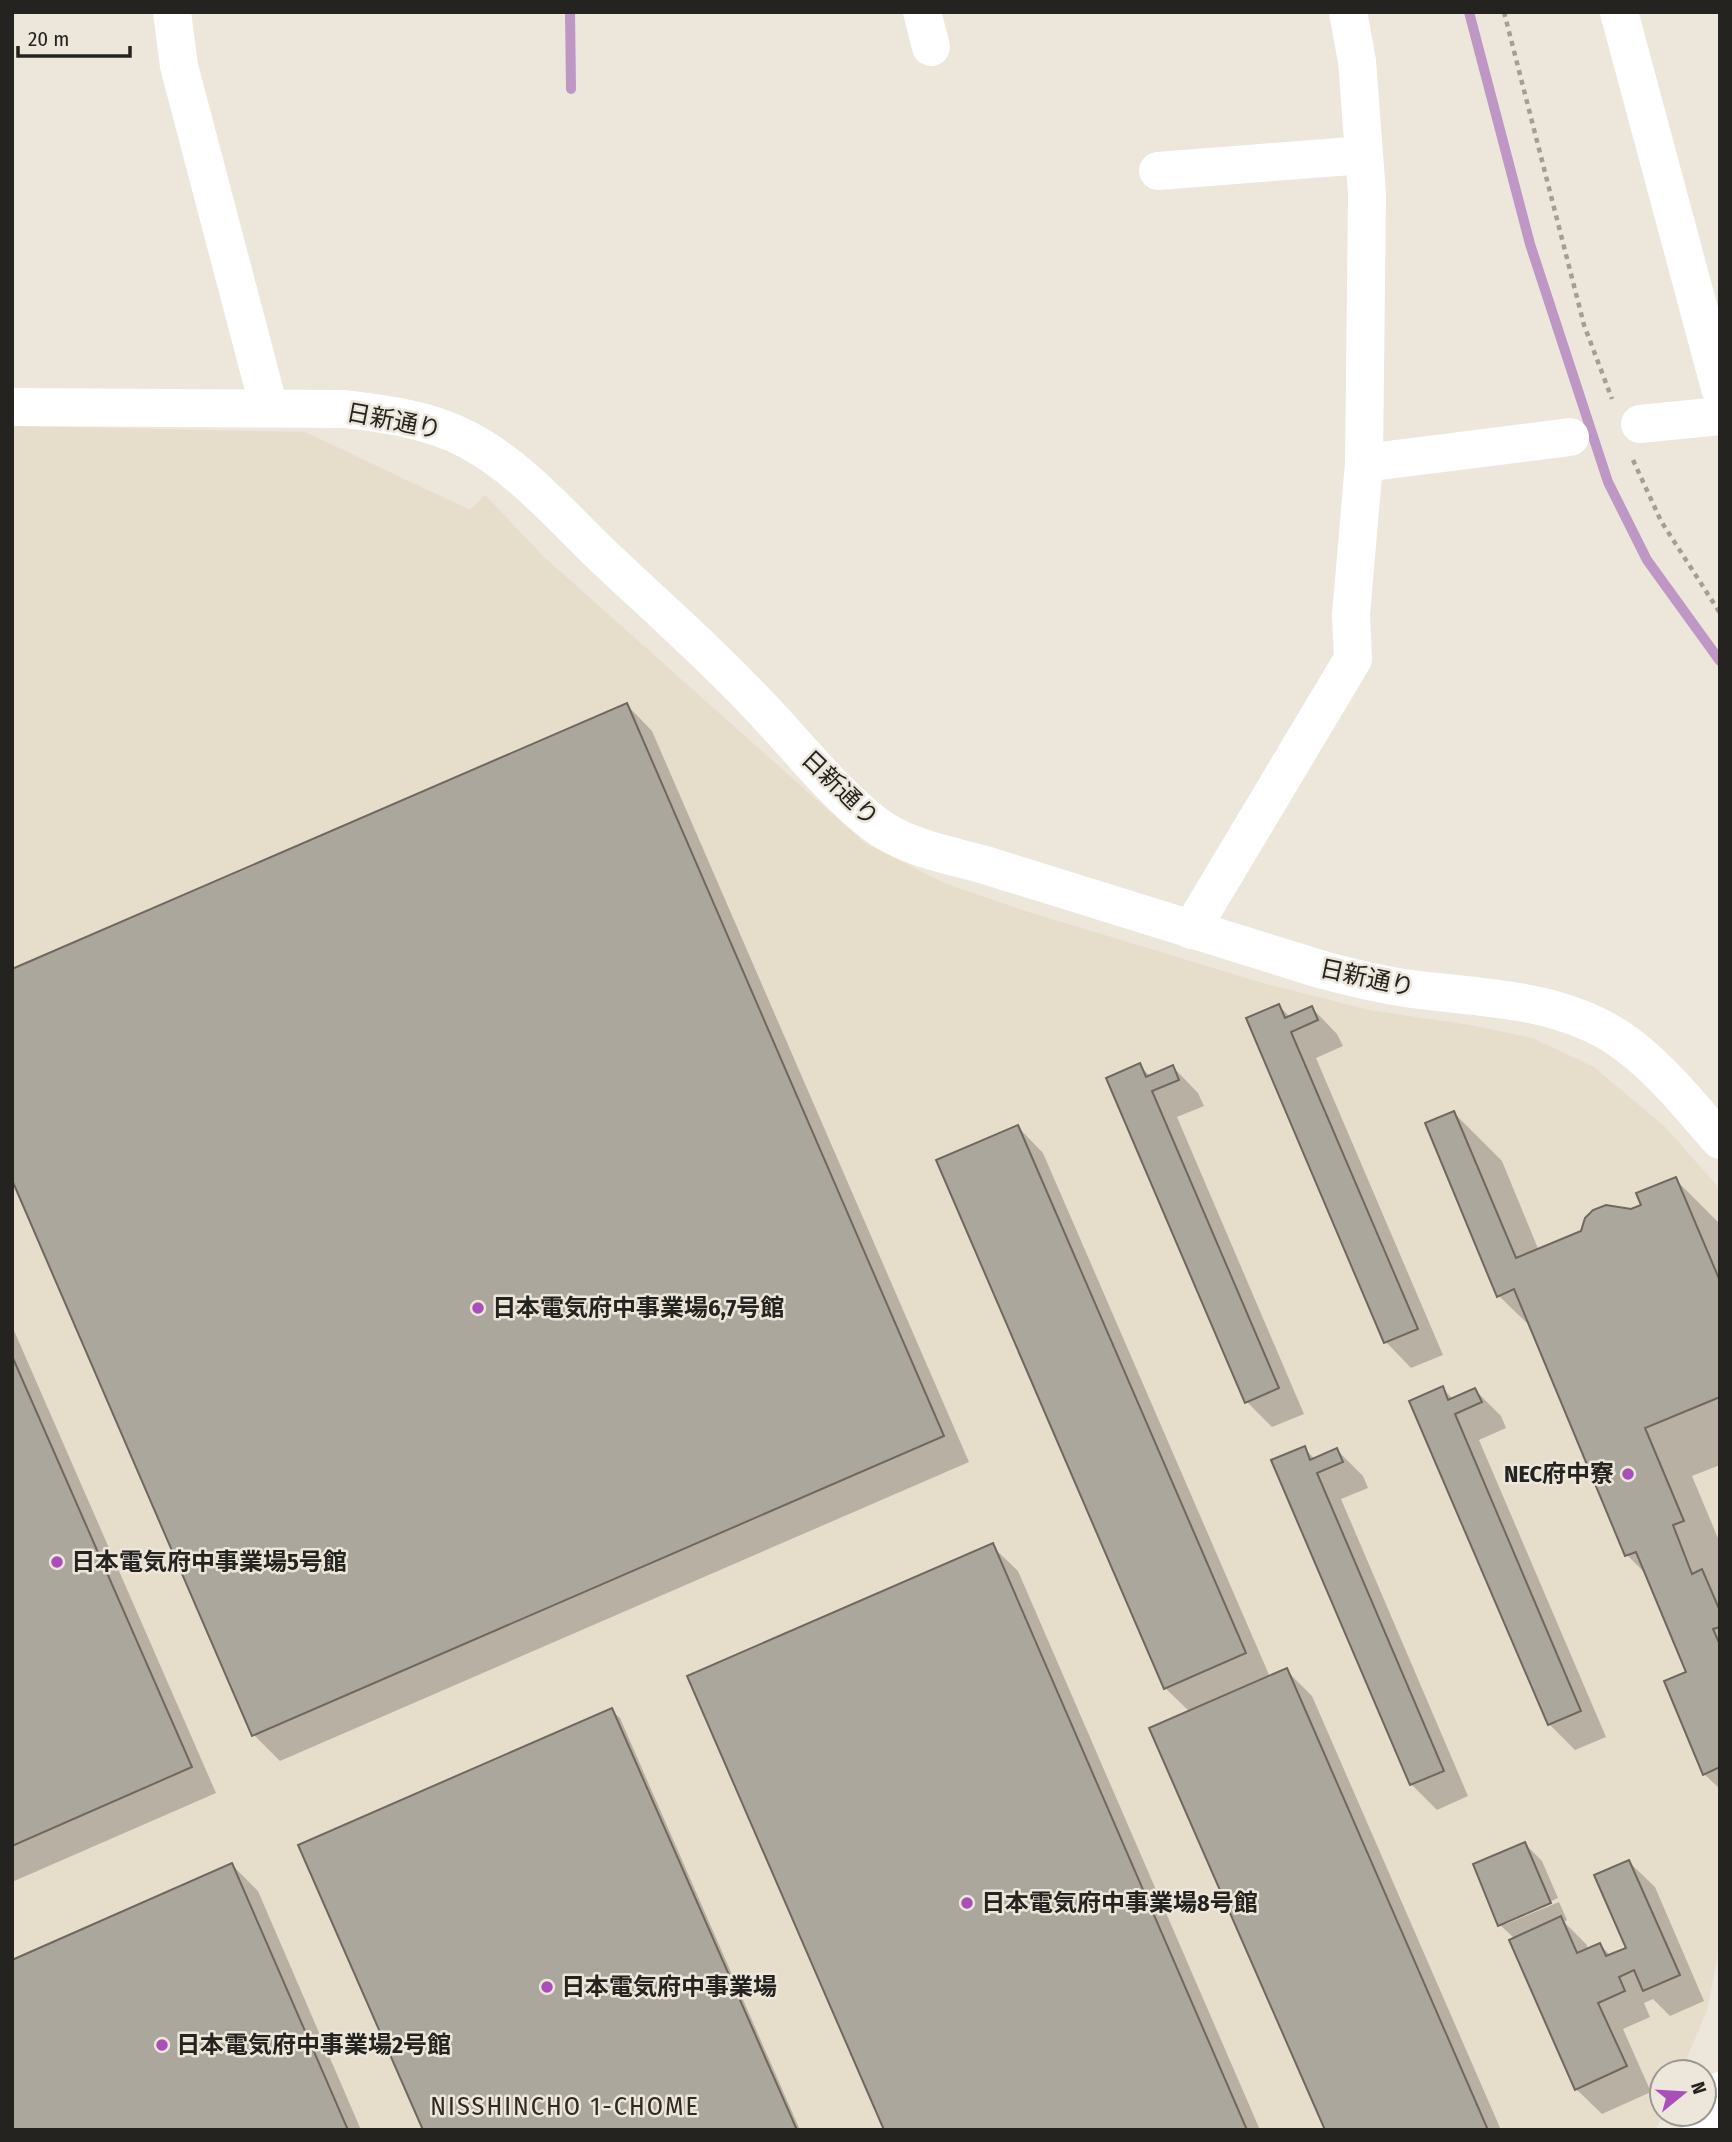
<svg xmlns="http://www.w3.org/2000/svg" width="1732" height="2142" font-family="'Fira Sans Condensed','Noto Sans JP',sans-serif">
	<rect width="100%" height="100%" fill="#ece6db"/>
	<path fill="#e7ddcb" d="M12 426 305 432 470 510 485 495 544 557 865 843 944 883 1022 910 1266 984 1369 1010 1470 1025 1532 1038 1594 1067 1665 1127 1720 1189V1945L1707 2010 1681 2072H1662L1663 2114 1656 2130H12Z"/>
	<g fill="#0003">
		<path d="M627 705 652 731 969 1462 280 1761 254 1735Z"/>
		<path d="M1279 1006 1290 1017 1312 1008 1337 1034 1343 1046 1316 1058 1443 1355 1411 1368 1386 1342 1248 1019Z"/>
		<path d="M1139 1065 1151 1077 1173 1067 1198 1093 1204 1106 1177 1117 1304 1414 1272 1427 1247 1402Z"/>
		<path d="M1454 1113 1502 1161 1539 1251 1643 1206 1675 1179 1720 1224V1465L1692 1476 1720 1543V1789L1704 1774 1689 1673 1649 1577 1627 1555 1533 1329 1499 1296Z"/>
		<path d="M1018 1127 1043 1153 1270 1677 1286 1670 1312 1696 1501 2130H1327L1190 1712 1165 1688Z"/>
		<path d="M12 1326 216 1793 12 1882Z"/>
		<path d="M1442 1388 1453 1399 1475 1390 1501 1416 1506 1428 1479 1440 1606 1737 1575 1750 1549 1724Z"/>
		<path d="M1304 1448 1315 1459 1337 1450 1363 1476 1368 1488 1341 1499 1468 1796 1437 1810 1411 1784Z"/>
		<path d="M992 1546 1018 1571 1260 2130H886Z"/>
		<path d="M611 1710 620 1718 800 2130H425Z"/>
		<path d="M1525 1844 1542 1861 1558 1898 1506 1921V1924L1559 1902 1567 1920 1564 1922 1586 1944 1589 1950 1600 1945 1611 1956 1628 1949 1629 1862 1655 1887 1704 2001 1670 2016 1653 1999 1644 2003 1650 2017 1623 2029 1651 2092 1602 2114 1576 2089 1515 1939 1500 1925Z"/>
		<path d="M232 1865 258 1891 361 2130H12Z"/>
	</g>
	<g fill="none" stroke-linecap="round" stroke-linejoin="round">
		<g stroke="#be97c4" stroke-width="10">
			<path d="M570 12 571 89"/>
			<path d="M1469 12 1530 244 1608 482 1647 560 1720 661"/>
		</g>
	</g>
	<g fill="#aca79c" stroke="#6e685e" stroke-width="2">
		<path d="M627 703 944 1436 252 1736 12 1180V969Z"/>
		<path d="M1279 1004 1285 1018 1312 1006 1318 1020 1291 1032 1418 1329 1384 1343 1246 1018Z"/>
		<path d="M1140 1063 1146 1077 1173 1065 1179 1080 1152 1091 1279 1388 1245 1403 1106 1078Z"/>
		<path d="M1454 1111 1516 1258 1581 1231 1585 1218 1593 1210 1606 1205 1631 1209 1641 1205 1636 1193 1676 1177 1720 1281V1397L1645 1428 1684 1521 1673 1525 1692 1574 1702 1569 1720 1611V1627L1713 1629 1720 1645V1767L1703 1775 1664 1681 1686 1672 1636 1552 1625 1556 1514 1289 1497 1297 1425 1123Z"/>
		<path d="M1018 1125 1246 1653 1164 1689 936 1160Z"/>
		<path d="M12 1356 192 1767 12 1846Z"/>
		<path d="M1443 1386 1448 1400 1475 1388 1482 1402 1455 1414 1581 1711 1548 1725 1409 1401Z"/>
		<path d="M1305 1446 1310 1460 1337 1448 1343 1462 1317 1473 1444 1771 1410 1785 1271 1460Z"/>
		<path d="M993 1543 1247 2130H884L687 1676Z"/>
		<path d="M1287 1668 1488 2130H1325L1149 1728Z"/>
		<path d="M612 1708 797 2130H423L298 1845Z"/>
		<path d="M1525 1842 1551 1903 1498 1926 1473 1864Z"/>
		<path d="M1629 1860 1680 1975 1643 1991 1634 1970 1619 1977 1625 1991 1598 2003 1627 2066 1575 2090 1509 1940 1561 1916 1577 1953 1600 1943 1606 1956 1626 1948 1594 1875Z"/>
		<path d="M232 1863 348 2130H12V1960Z"/>
	</g>
	<g fill="none" stroke-linecap="round" stroke-linejoin="round">
		<g stroke="#a39e96" stroke-width="4.5" stroke-dasharray="5 5" stroke-linecap="butt">
			<path d="M1504 12 1584 325 1612 399"/>
			<path d="M1633 460 1661 521 1720 613"/>
		</g>
		<g stroke="#fff" stroke-width="38">
			<path d="M172 12 179 66 269 408"/>
			<path d="M922 12 931 47"/>
			<path d="M1619 12 1720 388"/>
			<path d="M1158 171 1364 155"/>
			<path d="M12 407 345 409C387 414 431 420 468 440 521 468 562 517 604 557 658 608 715 658 765 712 799 748 837 796 876 825 907 848 949 855 985 865L1323 970C1353 978 1382 985 1412 989 1481 998 1557 998 1618 1038 1657 1064 1689 1105 1720 1140"/>
			<path d="M1640 424 1720 416"/>
			<path d="M1364 463 1570 437"/>
			<path d="M1191 930 1353 659 1351 615 1364 463 1367 194 1357 61 1348 12"/>
			<path d="M1702 2130 1720 2091"/>
		</g>
	</g>
	<g fill="#aa4eb9" stroke="#ece6db" stroke-width="2.5">
		<circle cx="478" cy="1308" r="7"/>
		<circle cx="1628" cy="1474" r="7"/>
		<circle cx="57" cy="1562" r="7"/>
		<circle cx="967" cy="1903" r="7"/>
		<circle cx="547" cy="1987" r="7"/>
		<circle cx="162" cy="2045" r="7"/>
	</g>
	<g text-anchor="middle" stroke-width="5" stroke-linejoin="round" paint-order="stroke">
		<g font-size="24" fill="#25231f" stroke="#ece6db">
			<text transform="translate(394 421) rotate(11)" y="8">日新通り</text>
			<text transform="translate(840 788) rotate(44)" y="8">日新通り</text>
			<text transform="translate(1367 978) rotate(12)" y="8">日新通り</text>
		</g>
		<g font-size="24" font-weight="bold" fill="#25231f" stroke="#ece6db" text-anchor="start">
			<text x="492" y="1316">日本電気府中事業場6,7号館</text>
			<text x="1614" y="1482" text-anchor="end">NEC府中寮</text>
			<text x="71" y="1570">日本電気府中事業場5号館</text>
			<text x="981" y="1911">日本電気府中事業場8号館</text>
			<text x="561" y="1995">日本電気府中事業場</text>
			<text x="176" y="2053">日本電気府中事業場2号館</text>
		</g>
		<g font-size="26" letter-spacing="2" fill="#2f2a21" stroke="#ece6db">
			<text x="565" y="2115">NISSHINCHO 1-CHOME</text>
		</g>
	</g>
	<rect width="1732" height="2142" fill="none" stroke="#25231f" stroke-width="28"/>
	<g transform="translate(1683 2093) rotate(72)"><circle r="33" fill="#ece6db" stroke="#9c9890" stroke-width="2"/>
	<path d="M0-5L12 26L0 18L-12 26Z" fill="#aa4eb9"/>
	<text y="-10" font-size="19" font-weight="bold" text-anchor="middle" fill="#25231f">N</text>
	</g>
	<path d="M18 46v10h112v-10" fill="none" stroke="#25231f" stroke-width="3.5"/>
	<text x="28" y="46" font-size="21" fill="#25231f" stroke="#ece6db" stroke-width="5" paint-order="stroke">20 m</text>
</svg>
